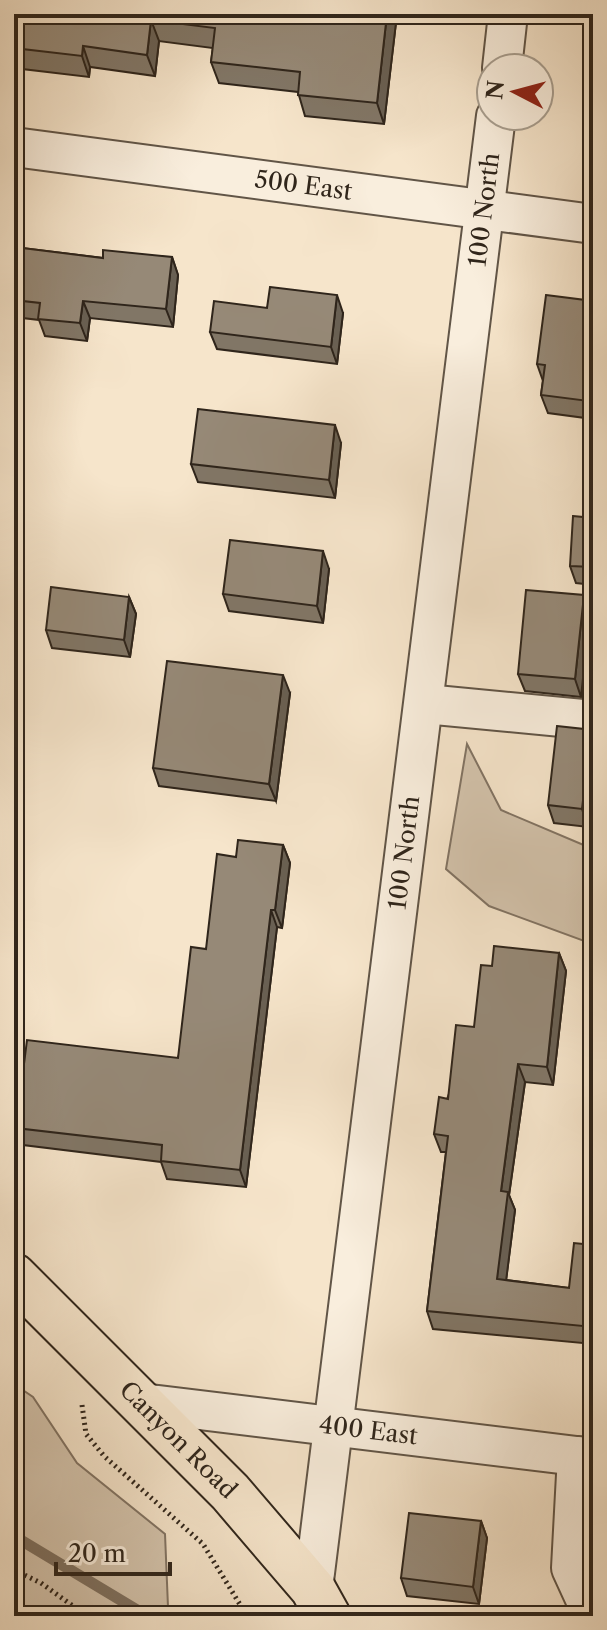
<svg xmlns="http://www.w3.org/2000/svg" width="607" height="1630" font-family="'Libre Caslon Text',serif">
	<rect width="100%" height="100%" fill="#f6e5cb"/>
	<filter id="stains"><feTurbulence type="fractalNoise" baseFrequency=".0025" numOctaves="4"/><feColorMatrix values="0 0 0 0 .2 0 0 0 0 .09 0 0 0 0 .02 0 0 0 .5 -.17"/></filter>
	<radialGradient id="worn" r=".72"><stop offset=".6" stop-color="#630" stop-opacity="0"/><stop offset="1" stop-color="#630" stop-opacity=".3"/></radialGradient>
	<g fill="#d4c4ad" stroke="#827464" stroke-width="2">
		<path d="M467 744 501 810 593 849V947L590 943 489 906 446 869Z"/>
		<path d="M14 1384 33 1397 77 1463 165 1534 168 1607 174 1616H14Z"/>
	</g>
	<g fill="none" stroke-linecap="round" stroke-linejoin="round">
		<path stroke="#7e7161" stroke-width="11" d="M14 1536 147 1616"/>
		<defs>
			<g id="minor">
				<path d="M502 68 508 14"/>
				<path id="s1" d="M14 147 593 224"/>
				<path d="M425 704 593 720"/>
				<path id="s2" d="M142 1403 593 1458"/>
				<path d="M577 1456 571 1568 593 1616"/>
				<path id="s3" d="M313 1589 496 116"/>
			</g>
			<g id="major">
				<path id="s4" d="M14 1276 230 1492 313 1589 328 1616"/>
			</g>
		</defs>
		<use href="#minor" stroke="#615547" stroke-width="42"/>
		<use href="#major" stroke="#2f251b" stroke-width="48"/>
		<g stroke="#2f251b" stroke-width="5" stroke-dasharray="2 4" stroke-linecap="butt">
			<path d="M82 1405 86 1434 104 1456 203 1544 247 1616"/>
			<path d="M14 1570 41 1583 87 1616"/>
		</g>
		<use href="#minor" stroke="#f9eedd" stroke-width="38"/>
		<use href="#major" stroke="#f6e5cb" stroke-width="44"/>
	</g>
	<g fill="#817666" stroke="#2f251b" stroke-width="2">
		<path d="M14 14H397L384 124 305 116 298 92 219 83 211 62 213 48 159 41 155 76 90 67 89 77 14 68Z"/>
		<path d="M593 31V121H592L585 103Z"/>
		<path d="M14 247 103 258 172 257 178 275 173 327 90 318 87 341 45 336 39 320 14 317Z"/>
		<path d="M593 301V419L548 413 541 395 543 381 537 364Z"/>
		<path d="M267 308 343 313 337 364 217 349 210 332Z"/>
		<path d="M341 443 335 498 198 482 191 464Z"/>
		<path d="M593 518V585L576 583 570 566Z"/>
		<path d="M329 569 323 623 229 611 223 594Z"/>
		<path d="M584 595 590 612 581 697 525 691 518 674Z"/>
		<path d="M129 597 136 614 130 657 52 648 46 630Z"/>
		<path d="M290 693 276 801 159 786 153 768Z"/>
		<path d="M593 730V810H591L588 827 554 823 548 805Z"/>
		<path d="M283 845 290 863 282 928 277 927 246 1187 167 1179 161 1162 23 1145 16 1128 178 1058 236 857Z"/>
		<path d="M559 953 566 971 553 1085 525 1082 509 1195 515 1210 506 1280 569 1288 593 1245V1344L433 1329 427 1311 446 1152H441L434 1134 474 1027Z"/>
		<path d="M481 1521 487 1538 479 1604 407 1596 401 1578Z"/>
	</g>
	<g fill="#696053" stroke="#2f251b" stroke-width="2">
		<path d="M387 14H397L384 124 377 103Z"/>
		<path d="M151 20 159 41 155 76 147 55Z"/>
		<path d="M83 46 90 67 89 77 82 56Z"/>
		<path d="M172 257 178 275 173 327 166 309Z"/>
		<path d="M337 295 343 313 337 364 331 347Z"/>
		<path d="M83 301 90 318 87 341 80 323Z"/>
		<path d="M590 384 593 392V415L588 401Z"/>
		<path d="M335 425 341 443 335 498 329 480Z"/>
		<path d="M323 551 329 569 323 623 317 606Z"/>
		<path d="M584 595 590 612 581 697 575 679Z"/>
		<path d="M129 597 136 614 130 657 124 640Z"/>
		<path d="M283 675 290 693 276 801 269 784Z"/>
		<path d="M584 792 591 810 588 827 582 809Z"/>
		<path d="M283 845 290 863 282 928 275 910Z"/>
		<path d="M271 910 277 927 246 1187 240 1170Z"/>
		<path d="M559 953 566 971 553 1085 547 1067Z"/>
		<path d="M518 1064 525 1082 509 1195 515 1210 504 1297 497 1279 501 1191Z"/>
		<path d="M481 1521 487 1538 479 1604 473 1587Z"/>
	</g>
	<g fill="#968977" stroke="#2f251b" stroke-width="2">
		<path d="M14 14H387L377 103 298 95 300 72 211 62 215 28 151 20 147 55 83 46 82 56 14 48Z"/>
		<path d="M592 31H593V104L585 103Z"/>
		<path d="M14 247 103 258V250L172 257 166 309 83 301 80 323 38 319 40 303 14 300Z"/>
		<path d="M270 287 337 295 331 347 210 332 214 301 267 308Z"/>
		<path d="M546 295 593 301V385L590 384 588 401 541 395 545 365 537 364Z"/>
		<path d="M198 409 335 425 329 480 191 464Z"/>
		<path d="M573 516 593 518V567L570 566Z"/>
		<path d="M230 540 323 551 317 606 223 594Z"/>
		<path d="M51 587 129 597 124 640 46 630Z"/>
		<path d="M526 590 584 595 575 679 518 674Z"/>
		<path d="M167 661 283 675 269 784 153 768Z"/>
		<path d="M557 726 593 730V794L584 792 582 809 548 805Z"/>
		<path d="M238 840 283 845 275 910H271L240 1170 161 1161 162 1145 16 1128 27 1040 178 1058 191 947 206 949 217 854 236 857Z"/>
		<path d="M494 946 559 953 547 1067 518 1064 501 1191 508 1192 497 1279 569 1288 574 1243 593 1245V1327L427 1311 448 1136 434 1134 439 1097 448 1099 456 1025 474 1027 481 965 492 966Z"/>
		<path d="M409 1513 481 1521 473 1587 401 1578Z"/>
	</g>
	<g text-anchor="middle" stroke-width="7" stroke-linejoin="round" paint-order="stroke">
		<g font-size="24" fill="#2f251b" stroke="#f9eedd">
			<text dy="8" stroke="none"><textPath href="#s1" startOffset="292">500 East</textPath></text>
			<text dy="8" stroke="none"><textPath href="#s3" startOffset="1390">100 North</textPath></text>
			<text dy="8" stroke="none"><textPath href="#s3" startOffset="742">100 North</textPath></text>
			<text dy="8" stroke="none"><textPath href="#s2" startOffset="228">400 East</textPath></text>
			<text dy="8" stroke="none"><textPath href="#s4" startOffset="232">Canyon Road</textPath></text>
		</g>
	</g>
	<rect width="607" height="1630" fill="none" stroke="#f6e5cb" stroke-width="48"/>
	<rect x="16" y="16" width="575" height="1598" fill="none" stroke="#2f251b" stroke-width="4"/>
	<rect x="24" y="24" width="559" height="1582" fill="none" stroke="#2f251b" stroke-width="2"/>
	<g transform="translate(515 92) rotate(276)"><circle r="38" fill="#f9eedd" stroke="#a89e8f" stroke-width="2"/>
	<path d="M0-6L14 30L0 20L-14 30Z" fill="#8f2418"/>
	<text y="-12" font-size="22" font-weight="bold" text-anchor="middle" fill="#2f251b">N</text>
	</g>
	<path d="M56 1562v12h114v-12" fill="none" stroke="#2f251b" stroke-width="4"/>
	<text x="68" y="1562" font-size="24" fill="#2f251b" stroke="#f9eedd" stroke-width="6" paint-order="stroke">20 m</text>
	<rect width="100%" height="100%" filter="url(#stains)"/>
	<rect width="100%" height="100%" fill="url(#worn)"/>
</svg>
